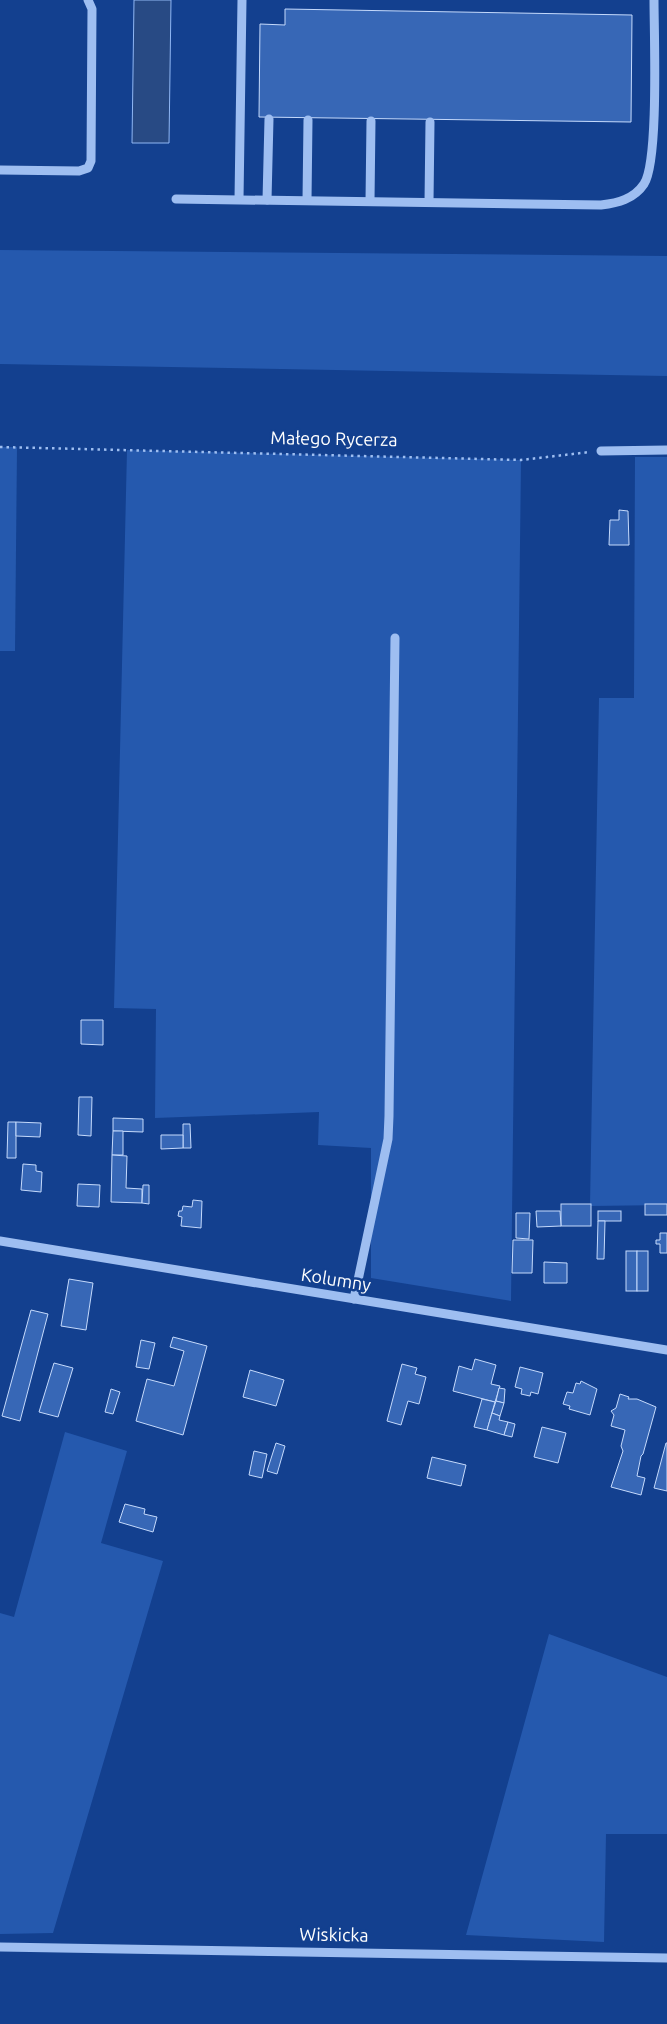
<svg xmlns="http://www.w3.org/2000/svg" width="667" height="2024" font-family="Ubuntu,sans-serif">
	<rect width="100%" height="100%" fill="#13408f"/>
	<g fill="#2559ae">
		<path d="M0 250 667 256V376L0 364Z"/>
		<path d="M0 447H17L15 651H0Z"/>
		<path d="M127 450 521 460 511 1301 371 1278V1148L318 1145 319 1112 155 1118 156 1009 114 1008Z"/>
		<path d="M635 457H667V1205L590 1206 599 698H634Z"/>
		<path d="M65 1432 127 1451 101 1543 163 1561 53 1933 0 1934V1613L14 1617Z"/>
		<path d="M549 1634 667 1677V1834H606L604 1942 466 1935Z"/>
	</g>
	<path fill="#284a84" stroke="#90b7f4" d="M134 0H171L169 143H132Z"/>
	<g fill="#3767b6" stroke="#c5dafc">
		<path d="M285 9 632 15 631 122 259 117 260 24 285 25Z"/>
		<path d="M619 510 628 511 629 545H609L610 520H619Z"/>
		<path d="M81 1020H103V1045L81 1044Z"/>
		<path d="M79 1097H92L91 1136 78 1135Z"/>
		<path d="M113 1118 143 1119V1132L113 1131Z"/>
		<path d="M8 1122H16V1158H7Z"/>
		<path d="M16 1122 41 1123 40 1137 16 1136Z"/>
		<path d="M183 1124H190L191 1148H183Z"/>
		<path d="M113 1131H123V1155H112Z"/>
		<path d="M161 1135H183V1148L161 1149Z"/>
		<path d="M112 1155 127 1156 126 1188 142 1189V1203L111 1202Z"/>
		<path d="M23 1164 36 1165V1171L42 1172 41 1192 21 1190Z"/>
		<path d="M78 1184 100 1185 99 1207 77 1206Z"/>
		<path d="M143 1185H149V1204L142 1203Z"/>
		<path d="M193 1200 202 1201 201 1228 181 1226 182 1217 178 1216 179 1211H182L183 1206 192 1207Z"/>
		<rect x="561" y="1204" width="30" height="22"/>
		<rect x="645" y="1204" width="22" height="11"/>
		<path d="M536 1211H560L561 1226 537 1227Z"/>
		<rect x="598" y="1211" width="23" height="10"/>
		<path d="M516 1213H530L529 1239 516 1238Z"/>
		<path d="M598 1221H605L604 1259H597Z"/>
		<path d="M660 1233H667V1253H660V1244H656V1240H660Z"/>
		<path d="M513 1240H533L532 1273H512Z"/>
		<rect x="626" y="1251" width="11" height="40"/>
		<rect x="637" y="1251" width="11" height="40"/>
		<path d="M544 1262 567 1263V1283H544Z"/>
		<path d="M69 1279 93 1283 86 1330 61 1326Z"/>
		<path d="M31 1310 48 1314 20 1421 2 1416Z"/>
		<path d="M173 1337 207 1346 183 1435 136 1421 147 1379 174 1386 184 1351 170 1347Z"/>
		<path d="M141 1340 155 1343 149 1369 136 1367Z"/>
		<path d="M475 1359 496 1365 491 1384 500 1386 495 1402 453 1391 459 1366 472 1370Z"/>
		<path d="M54 1363 73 1368 58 1417 39 1412Z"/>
		<path d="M402 1364 417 1368 415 1374 426 1377 419 1404 408 1401 401 1425 387 1421Z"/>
		<path d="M520 1367 543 1373 538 1394 531 1392 530 1396 521 1394 522 1389 515 1387Z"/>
		<path d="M250 1370 284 1380 276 1406 243 1397Z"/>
		<path d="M581 1381 597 1389 590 1415 569 1409 570 1406 563 1404 567 1392 573 1393 576 1383 580 1384Z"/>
		<path d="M499 1388 505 1389 504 1403 496 1401Z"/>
		<path d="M111 1389 120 1392 113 1414 105 1412Z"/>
		<path d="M620 1394 629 1397 628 1399H637L656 1407 643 1454 641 1456 637 1476 645 1478 641 1495 611 1487 623 1451 621 1446 625 1430 611 1426 614 1415 611 1411 616 1408Z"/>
		<path d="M482 1399 495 1402 487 1430 474 1427Z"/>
		<path d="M496 1401 504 1403 500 1416 492 1413Z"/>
		<path d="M492 1413 500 1416 499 1420 508 1422 504 1435 487 1430Z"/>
		<path d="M508 1422 515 1424 512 1437 504 1435Z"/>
		<path d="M542 1427 566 1433 558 1463 534 1457Z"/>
		<path d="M276 1443 285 1446 277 1474 267 1471Z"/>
		<path d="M666 1443H667V1491L654 1488Z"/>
		<path d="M254 1451 267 1454 262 1478 249 1475Z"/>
		<path d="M432 1457 466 1465 461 1486 427 1478Z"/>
		<path d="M125 1504 145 1509 144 1514 157 1517 153 1532 119 1522Z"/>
	</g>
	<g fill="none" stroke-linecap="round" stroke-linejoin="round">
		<path stroke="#9ebef1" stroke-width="2.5" stroke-dasharray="2.5 4" stroke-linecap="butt" d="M0 447 521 460 590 452"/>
		<g stroke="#9ebef1" stroke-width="9">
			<path d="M0 170 79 171 88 168 91 161 92 9 88 0"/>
			<path d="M176 199 601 205C618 203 634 199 644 184 659 161 654 34 654 0"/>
			<path d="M239 199 242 0"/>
			<path d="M267 200 269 119"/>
			<path d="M307 200 308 120"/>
			<path d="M370 201 371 121"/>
			<path d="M429 202 430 122"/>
			<path d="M601 451 667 450"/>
			<path d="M0 1241 667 1350"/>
			<path d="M354 1299 388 1139 389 1116 395 638"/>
			<path d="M0 1947 667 1958"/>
		</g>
	</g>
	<g text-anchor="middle" stroke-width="5" stroke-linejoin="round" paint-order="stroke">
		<g font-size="18" fill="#fff" stroke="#13408f">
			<text transform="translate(334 439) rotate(1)" y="6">Małego Rycerza</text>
			<text transform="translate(336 1280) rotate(9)" y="6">Kolumny</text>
			<text transform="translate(334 1935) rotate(1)" y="6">Wiskicka</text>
		</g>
	</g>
</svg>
